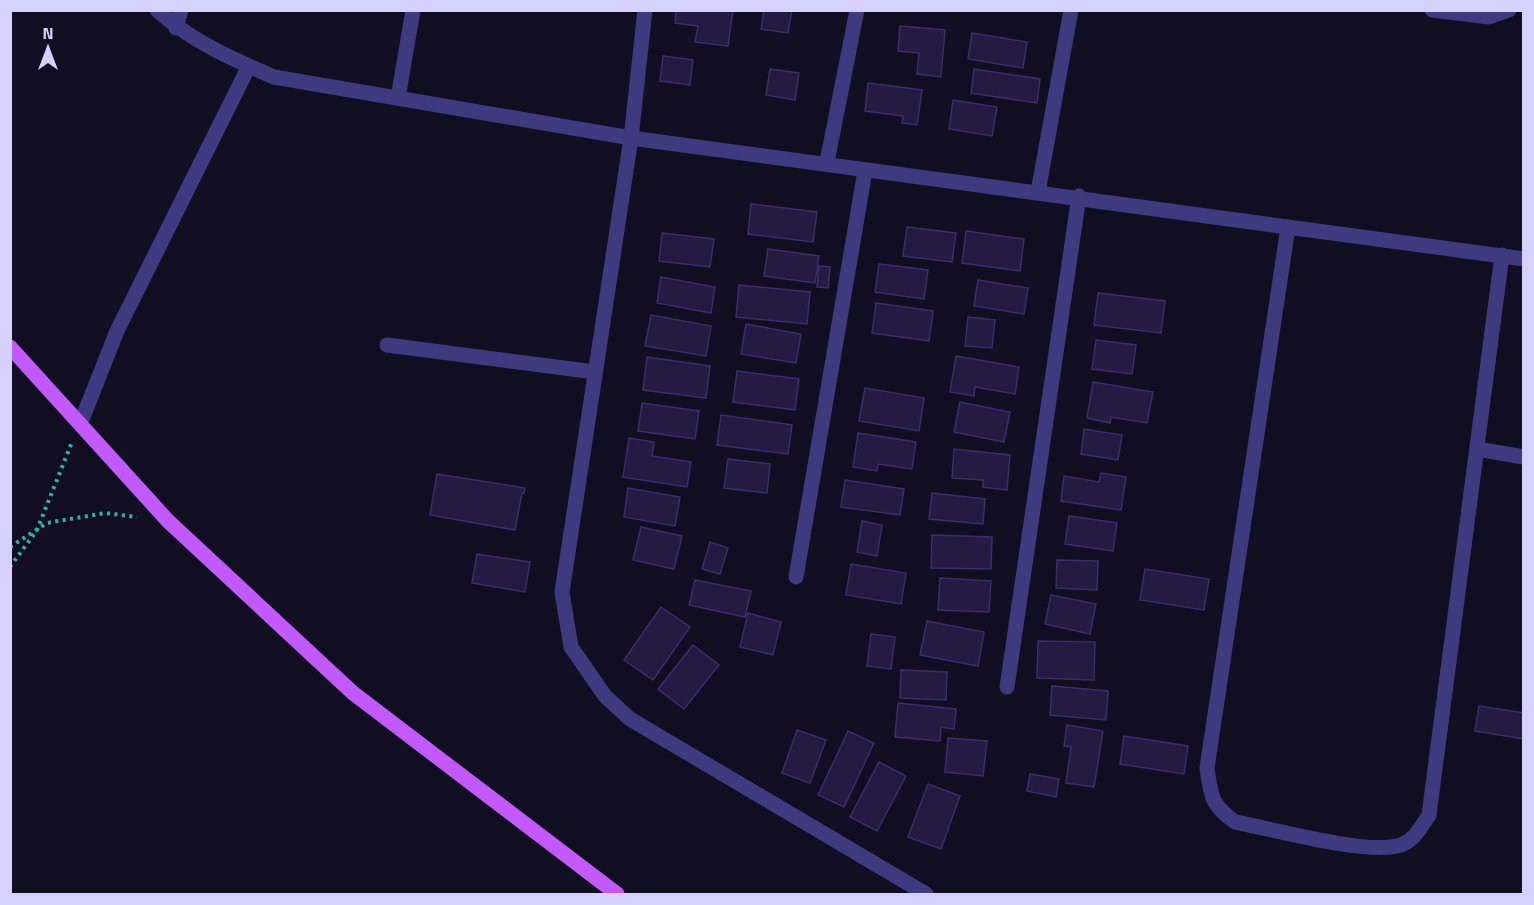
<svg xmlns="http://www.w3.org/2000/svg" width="1534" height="905" font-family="'Titillium Web',sans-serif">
	<rect width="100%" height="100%" fill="#120e22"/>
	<g fill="#231b42" stroke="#3b2d6e" stroke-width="1.5">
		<path d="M676 10H733L728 46 695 42 698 26 675 23Z"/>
		<path d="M764 10H792L788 33 761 29Z"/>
		<path d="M900 26 945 30 941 77 917 74 919 53 898 51Z"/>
		<path d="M972 33 1027 42 1023 68 968 59Z"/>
		<path d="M663 56 693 60 690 85 660 81Z"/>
		<path d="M770 69 799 73 795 100 766 95Z"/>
		<path d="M974 69 1040 79 1037 103 971 93Z"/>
		<path d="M868 83 922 90 917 125 902 123 903 116 865 111Z"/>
		<path d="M953 100 997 107 992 136 949 129Z"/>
		<path d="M751 204 817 212 813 242 748 234Z"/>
		<path d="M907 227 956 233 952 262 903 256Z"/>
		<path d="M966 231 1024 239 1020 271 962 263Z"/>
		<path d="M662 233 714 239 710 267 659 261Z"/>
		<path d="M768 249 819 256 815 283 764 276Z"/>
		<path d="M879 264 928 270 924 299 875 292Z"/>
		<path d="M819 266 830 267 828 288 817 287Z"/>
		<path d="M661 277 715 287 711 313 657 303Z"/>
		<path d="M978 280 1028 288 1024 314 974 306Z"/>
		<path d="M739 285 810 292 807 324 736 317Z"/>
		<path d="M1098 293 1165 301 1161 333 1094 325Z"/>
		<path d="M876 303 933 311 929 341 872 333Z"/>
		<path d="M651 315 711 326 706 356 645 346Z"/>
		<path d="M968 317 995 320 992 348 965 346Z"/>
		<path d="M746 324 801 334 796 363 741 354Z"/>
		<path d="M1096 340 1136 345 1132 374 1092 369Z"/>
		<path d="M956 356 1019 367 1015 394 975 387 974 396 950 392Z"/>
		<path d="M647 357 710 366 706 398 643 390Z"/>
		<path d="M737 371 799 379 795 410 733 402Z"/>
		<path d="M1093 382 1153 392 1147 423 1111 417 1110 423 1087 418Z"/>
		<path d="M865 388 924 398 919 431 859 421Z"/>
		<path d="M960 402 1010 412 1004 442 954 432Z"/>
		<path d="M642 403 699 411 695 439 638 431Z"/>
		<path d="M721 415 792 425 788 454 717 445Z"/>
		<path d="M1084 429 1122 435 1118 460 1081 454Z"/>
		<path d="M858 433 916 442 912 469 878 464 877 471 853 467Z"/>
		<path d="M629 438 654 442 652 456 691 462 687 487 623 477Z"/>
		<path d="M954 449 1010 455 1007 490 983 487V480L952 478Z"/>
		<path d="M728 459 770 464 767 493 724 488Z"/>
		<path d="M1101 473 1126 477 1121 510 1061 501 1064 476 1099 482Z"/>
		<path d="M437 474 525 488 524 493H522L515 530 430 515Z"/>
		<path d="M845 480 904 489 900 515 841 507Z"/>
		<path d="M628 488 680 497 675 526 624 517Z"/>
		<path d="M932 493 985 499 983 524 929 519Z"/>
		<path d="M1069 516 1117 523 1113 551 1065 544Z"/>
		<path d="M862 521 882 525 877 556 857 552Z"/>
		<path d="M641 527 682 536 674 569 633 560Z"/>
		<path d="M932 535 992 537 991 569 931 568Z"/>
		<path d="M710 542 728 548 720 574 702 569Z"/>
		<path d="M477 554 530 562 525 592 472 583Z"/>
		<path d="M1057 560 1098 561 1097 590 1056 588Z"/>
		<path d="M851 564 906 573 901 604 846 595Z"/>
		<path d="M1145 569 1209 579 1204 610 1140 600Z"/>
		<path d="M940 578 991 581 989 612 938 610Z"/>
		<path d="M695 580 751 591 745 617 689 605Z"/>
		<path d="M1051 595 1096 604 1090 634 1045 624Z"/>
		<path d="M661 607 690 627 653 680 624 660Z"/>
		<path d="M748 613 781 622 773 655 740 647Z"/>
		<path d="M927 621 984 632 978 666 920 655Z"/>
		<path d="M871 634 895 637 891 669 867 666Z"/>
		<path d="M1038 641 1095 642 1094 680 1037 678Z"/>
		<path d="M693 645 719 665 684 709 658 689Z"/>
		<path d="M901 670 947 672 946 700 900 698Z"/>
		<path d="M1052 686 1108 691 1106 720 1050 715Z"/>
		<path d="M898 703 956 709 954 729 941 727 940 741 895 737Z"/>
		<path d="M1479 706 1524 713V739L1475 731Z"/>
		<path d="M1067 725 1103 731 1094 787 1066 783 1071 747 1064 746Z"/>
		<path d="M797 730 826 740 810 783 782 773Z"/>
		<path d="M848 731 874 743 844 807 818 795Z"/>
		<path d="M1124 736 1188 746 1184 774 1120 764Z"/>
		<path d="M948 738 987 741 983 776 945 772Z"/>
		<path d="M879 762 906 776 877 831 850 817Z"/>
		<path d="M1030 774 1059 779 1056 797 1027 791Z"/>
		<path d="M928 784 960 796 941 849 908 837Z"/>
	</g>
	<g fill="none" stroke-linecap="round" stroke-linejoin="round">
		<g stroke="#31b1ac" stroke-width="4" stroke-dasharray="3 4.5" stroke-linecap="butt">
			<path d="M10 547 47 523 105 513 137 517"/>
			<path d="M10 567 37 530 72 442"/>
		</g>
		<g stroke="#3e3a80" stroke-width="15">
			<path d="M157 10C191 41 232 59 274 77L631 138 1524 259"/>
			<path d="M645 10 631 138 562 592 571 647 605 696 630 719 926 894"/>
			<path d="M1432 10 1489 17 1509 10"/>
			<path d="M176 28 181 10"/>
			<path d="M398 98 413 10"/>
			<path d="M827 162 857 10"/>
			<path d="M1038 192 1071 10"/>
			<path d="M1288 227 1207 768C1211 796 1211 805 1235 822 1273 829 1362 854 1397 846 1413 843 1421 827 1429 815L1502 255"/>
			<path d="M387 345 595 372"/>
			<path d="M81 422 117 331 249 66"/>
			<path d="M1477 449 1524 457"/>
			<path d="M796 577 865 171"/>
			<path d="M1007 687 1079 196"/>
		</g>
		<path stroke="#c25afb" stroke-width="15" d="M10 347 168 521 353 693 617 894"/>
	</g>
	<rect width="1534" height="905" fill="none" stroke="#d6d0fe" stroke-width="24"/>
	<g transform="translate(48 48)" stroke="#120e22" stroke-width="4.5" paint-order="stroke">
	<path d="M0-4.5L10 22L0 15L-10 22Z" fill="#d6d0fe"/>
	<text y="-9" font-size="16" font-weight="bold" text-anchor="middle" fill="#d6d0fe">N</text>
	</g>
</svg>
